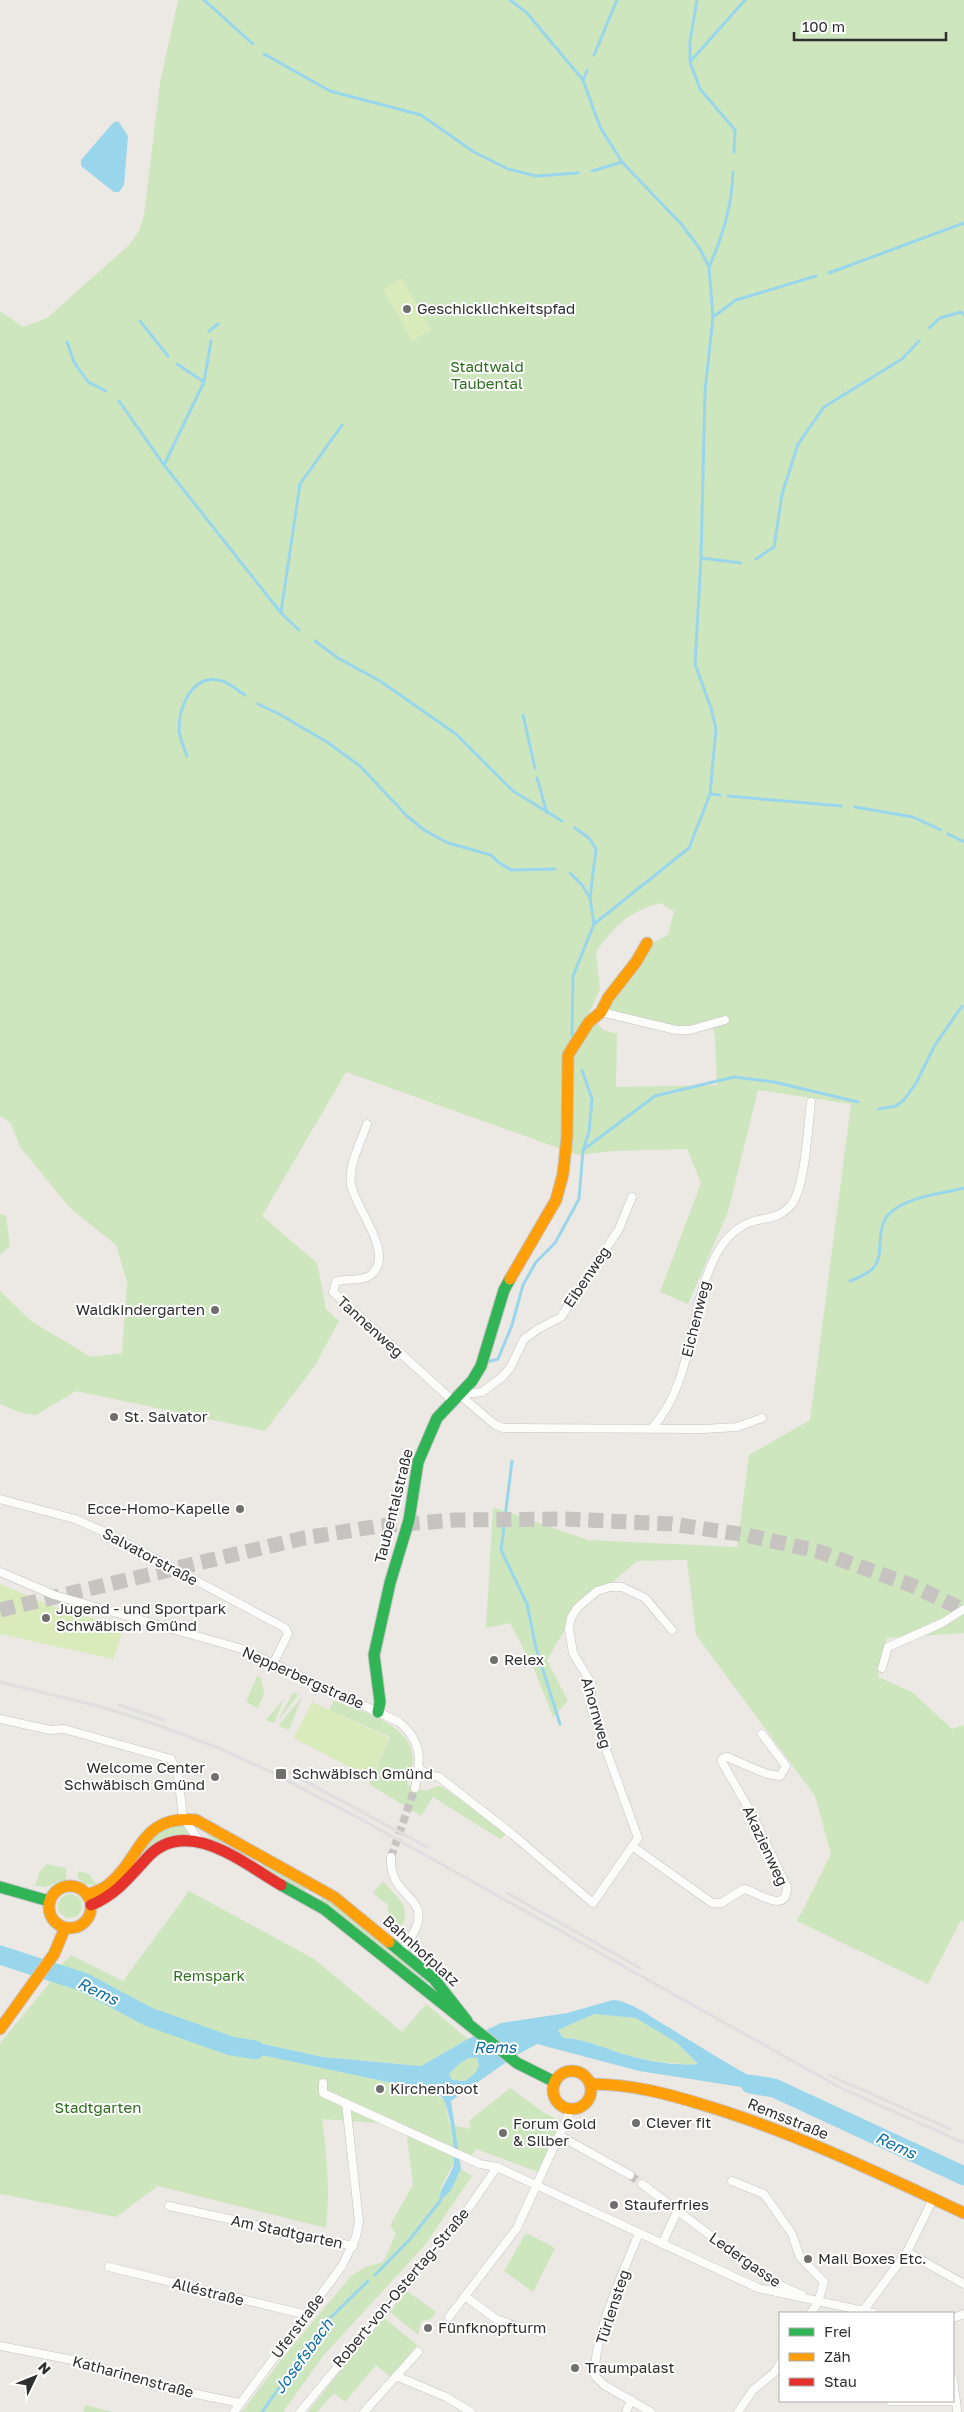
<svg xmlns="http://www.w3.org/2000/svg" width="964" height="2412" font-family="'Golos Text',sans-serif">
	<rect width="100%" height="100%" fill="#ece8e4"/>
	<g fill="#cee6be" fill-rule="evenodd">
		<path d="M178 0H964V1633L887 1638 878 1677 912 1692 952 1729 964 1725V1922L961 1920 928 1984 797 1921 831 1854 815 1796 696 1635 687 1560 637 1561 573 1616 547 1660 568 1701 553 1717 535 1671 510 1623 486 1628 493 1507 588 1540 737 1547 749 1455 810 1420 851 1104 758 1090 728 1212 688 1304 660 1292 701 1183 687 1149 614 1151 578 1155 346 1072 262 1216 317 1263 326 1309 339 1321 314 1367 265 1431 76 1391 36 1415 21 1413 0 1404V1291L31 1321 91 1357 122 1353 127 1282 116 1245 70 1208 20 1147 11 1123 0 1116V311L23 327 47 318 129 245 139 231 144 215 160 83ZM660 903 674 911 668 935 651 944 639 968 605 1013 676 1028 711 1020 715 1037 717 1085 616 1087 617 1034 603 1030 589 1013 600 989 596 952C616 924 627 913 660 903Z"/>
		<path d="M0 1214 6 1216 10 1246 0 1255Z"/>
		<path d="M257 1676 261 1678 264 1694 258 1708 246 1702Z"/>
		<path d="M293 1692 298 1695 278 1721Z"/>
		<path d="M302 1697 289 1730 279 1726 280 1724Z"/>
		<path d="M284 1699 274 1723 266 1720Z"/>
		<path d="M334 1701C360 1711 416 1725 413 1762 412 1769 409 1778 407 1785L426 1791 437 1786 443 1787 507 1833 500 1839 433 1797 421 1816 369 1784 390 1737 329 1710Z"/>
		<path d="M184 1824 191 1835 151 1846 141 1854 119 1884C137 1857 149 1826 184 1824Z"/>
		<path d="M203 1830 248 1854 245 1858 212 1840Z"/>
		<path d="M263 1863 307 1887 304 1892 260 1867Z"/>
		<path d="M47 1864 66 1868V1880L45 1887 35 1886 40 1871Z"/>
		<path d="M78 1871 89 1874 97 1885 84 1884 78 1878Z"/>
		<path d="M383 1881C399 1900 416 1910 396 1933L388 1926V1905L373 1893Z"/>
		<path d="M189 1891 314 1959 402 2032 426 2004 468 2039 421 2066 323 2057 240 2039 231 2046 242 2051 430 2091 444 2100 450 2125 471 2129 469 2121 510 2088 546 2114 566 2123 538 2172 476 2149 469 2159 454 2162 440 2189 451 2190 461 2169 472 2176 425 2245 324 2355 283 2412H242L284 2356 352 2275 366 2267 383 2262 396 2234 390 2225 413 2185 407 2136 381 2123 322 2119C327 2154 330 2193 326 2228L158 2186 116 2217 0 2194V2043L48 1985 53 1973 71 1955 123 1981Z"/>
		<circle cx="70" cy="1906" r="12"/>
		<path d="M322 1896 346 1912 428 1981 425 1985 343 1916 320 1900Z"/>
		<path d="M594 2014 636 2018 677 2043 699 2065C677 2064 655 2062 634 2057 609 2051 589 2039 563 2038L558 2030Z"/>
		<path d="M470 2058H477L479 2066 475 2073 465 2081 452 2080 449 2074 459 2064Z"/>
		<path d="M526 2233 555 2248 533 2292 504 2271Z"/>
		<path d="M407 2291 436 2312 431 2319 421 2321 418 2335 390 2312Z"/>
		<path d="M383 2317 417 2345 391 2377 376 2365 345 2402 334 2393 317 2412H308Z"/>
		<path d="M85 2405 113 2412H83Z"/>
	</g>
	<g fill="#d9eabb">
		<path d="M402 278 431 330 412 341 383 289Z"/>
		<path d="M0 1584 62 1610 124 1627 113 1659 0 1634Z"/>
		<path d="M312 1702 389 1738 371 1778 294 1738Z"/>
	</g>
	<g fill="#99d6ec" fill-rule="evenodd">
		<path d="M118 121 128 136 124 185 119 192H114L81 166V160L113 123Z"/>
		<path d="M613 2000C631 2001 652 2018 668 2027 703 2048 737 2071 774 2088H748L639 2071 537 2044 515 2056 451 2101 461 2169 451 2190 439 2203C440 2186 448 2181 453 2167 457 2153 450 2109 442 2097L429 2091 242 2051 231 2046 240 2039 323 2057 421 2066 468 2039 501 2023 567 2013ZM594 2014 636 2018 677 2043 698 2064C678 2066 654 2062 634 2057 609 2051 589 2039 563 2038L558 2030ZM469 2058H477L479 2066 475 2073 465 2081 452 2080 449 2074 459 2064Z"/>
	</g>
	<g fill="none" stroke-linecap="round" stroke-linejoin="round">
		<g stroke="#99d6ec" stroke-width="3">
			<path d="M204 0 253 44"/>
			<path d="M510 0 527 13 583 80 600 127 622 162 682 225 700 249 709 267 713 317 705 391 701 558 695 664 711 708 716 729 710 794 689 848 594 924 573 976 572 1035"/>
			<path d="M264 54 330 91 421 115 474 152 508 169 536 176 578 173"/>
			<path d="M594 55 617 0"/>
			<path d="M690 61V41L697 0"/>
			<path d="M583 80 587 71"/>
			<path d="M734 152 735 130 700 89 690 62 745 0"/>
			<path d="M592 171 622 162"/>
			<path d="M709 267C723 236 732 206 733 172"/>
			<path d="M829 273 964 223"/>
			<path d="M713 317 736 300 816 276"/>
			<path d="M140 321 168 356"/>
			<path d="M929 328 940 318 961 312 964 315"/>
			<path d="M209 331 218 324"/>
			<path d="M211 341 204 382 164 465 281 613 299 630"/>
			<path d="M67 342 74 362 88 382 106 391"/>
			<path d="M177 364 204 382"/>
			<path d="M119 401 164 465"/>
			<path d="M701 558 741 563"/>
			<path d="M756 559 774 547 782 494 798 444 824 407 902 359 919 341"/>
			<path d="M281 612 300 484 342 425"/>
			<path d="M315 641 338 658 380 681 456 734 513 791 562 821"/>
			<path d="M258 704 279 714 327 742 360 766 407 816 424 830 448 843 491 855 498 862 511 870 555 869"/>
			<path d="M523 715 535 768"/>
			<path d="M187 756C184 748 180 739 179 730 179 707 192 672 222 681 230 683 238 691 245 695"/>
			<path d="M537 778 547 813"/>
			<path d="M710 794 720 795"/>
			<path d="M728 796 841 806"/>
			<path d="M855 807 913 817 941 830"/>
			<path d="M575 828 589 838 596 849 590 898 594 924"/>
			<path d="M948 834 964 842"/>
			<path d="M570 873 582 885 590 898"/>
			<path d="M879 1109 896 1106 904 1100 916 1083 935 1045 962 1006"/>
			<path d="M583 1150 655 1096 734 1077 774 1082 858 1102"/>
			<path d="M850 1281C857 1278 865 1275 871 1270 887 1258 873 1229 890 1213 909 1196 941 1194 964 1188"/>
			<path d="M487 1362 498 1359 512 1325 523 1285 536 1262 555 1243 579 1199 583 1150 589 1132 592 1099 582 1070"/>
			<path d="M512 1461 501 1550 527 1604 536 1648 560 1724"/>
			<path d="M375 2275 411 2238 440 2201"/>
			<path d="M262 2412 325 2323 368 2281"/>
		</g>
		<g stroke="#99d6ec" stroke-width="19">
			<path d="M0 1955 83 1982 149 2017 231 2046 255 2050"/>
			<path d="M750 2084 774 2088 964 2176"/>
		</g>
		<g stroke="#c6c3c0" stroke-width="8" stroke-dasharray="8 4" stroke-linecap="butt">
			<path d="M391 1857 415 1788"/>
			<path d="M630 2175 642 2184"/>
			<path d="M508 2323 523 2327"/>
		</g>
		<path stroke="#c6c3c0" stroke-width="15" stroke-dasharray="15 8" stroke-linecap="butt" d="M0 1610 304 1538 379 1526 455 1520 566 1519 672 1524 746 1535 817 1551 911 1585 964 1610"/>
		<defs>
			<g id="street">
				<path d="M601 1012 676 1030H690L725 1020"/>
				<path d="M367 1124C361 1142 348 1165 351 1184 354 1207 394 1251 373 1273 363 1283 347 1277 336 1282L333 1292 452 1400"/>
				<path d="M460 1395 494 1424 503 1428 703 1429 737 1427 762 1418"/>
				<path d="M460 1395 482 1392 502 1377 510 1368 524 1339 538 1329 561 1317 619 1229 632 1197"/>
				<path d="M652 1428C695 1381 687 1310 716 1255 724 1240 737 1226 754 1221 770 1217 780 1218 791 1205 805 1190 808 1125 811 1102"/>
				<path d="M0 1499 75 1519 111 1535 285 1628 288 1634 273 1664"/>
				<path d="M0 1572 54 1595 242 1649 399 1722C423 1742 421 1760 415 1788"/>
				<path d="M882 1668 888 1647 942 1623 964 1609"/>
				<path d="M0 1719 50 1730 64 1729 171 1759 178 1774 183 1818 201 1843"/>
				<path d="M419 1769 429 1775 439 1777 512 1834 593 1903 638 1838 591 1708V1683L573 1653 569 1629 571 1618 577 1608 597 1591 610 1587H622L645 1598 672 1630"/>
				<path d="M632 1846 712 1903H721L744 1889C756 1891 787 1916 787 1887L754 1818 722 1762V1759L727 1757 767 1774 780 1776 786 1766 762 1734"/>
				<path d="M391 1857C388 1905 447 1893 401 1952"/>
				<path d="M323 2083V2093L480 2164 497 2167 758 2288 873 2313"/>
				<path d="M560 2136 630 2175"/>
				<path d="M732 2181 764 2194 792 2234 800 2257 824 2282 818 2302 811 2313"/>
				<path d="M642 2184 771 2281 802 2295"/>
				<path d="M169 2206 353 2246"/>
				<path d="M639 2233C624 2271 593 2336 595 2376L604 2385 651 2412"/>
				<path d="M662 2244 677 2212"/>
				<path d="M907 2252 964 2284"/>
				<path d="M109 2267 307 2315"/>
				<path d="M465 2296 496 2319 508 2323"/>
				<path d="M863 2311 907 2252 933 2199"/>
				<path d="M449 2317 517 2228 571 2109"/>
				<path d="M953 2318 964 2314"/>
				<path d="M523 2327 542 2333"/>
				<path d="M0 2346 88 2363 152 2385 240 2403"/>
				<path d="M396 2376 446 2397 471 2412"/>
				<path d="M953 2379 957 2410"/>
				<path d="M890 2401H956"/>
				<path d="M234 2412 342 2266 356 2237 359 2222 346 2103"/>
				<path d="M300 2412 468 2209 497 2167"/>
				<path d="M364 2412 418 2352"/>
				<path d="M626 2412 631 2400"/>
				<path d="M738 2412 753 2390 775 2372 780 2363"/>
			</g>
			<g id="fast">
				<path d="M378 1712 380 1702 374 1655 390 1583 409 1520 418 1462 437 1418 472 1381 481 1366 504 1290 510 1279"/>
				<path d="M281 1885 324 1909 517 2063 555 2082"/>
				<path d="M0 1887 49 1901"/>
				<path d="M389 1942 434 1979 467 2021"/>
			</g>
			<g id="slow">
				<path d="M510 1279 556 1200 563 1174 567 1137 568 1055 589 1022 601 1012 608 998 636 962 647 943"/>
				<circle cx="70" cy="1907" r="21"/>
				<path d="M87 1895C94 1892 102 1890 108 1885 143 1857 139 1815 196 1820L334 1897 389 1942"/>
				<path d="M0 2029 54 1954 65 1928"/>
				<circle cx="572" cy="2090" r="19"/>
				<path d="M591 2084C631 2084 669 2094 707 2106 796 2133 880 2174 964 2213"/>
			</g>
			<path id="jam" d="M91 1905C115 1895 129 1878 146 1859 185 1814 243 1863 281 1885"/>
		</defs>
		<use href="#street" stroke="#c5c4c5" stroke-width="9"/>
		<use href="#fast" stroke="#c5c4c5" stroke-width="13"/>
		<use href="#slow" stroke="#c5c4c5" stroke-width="13"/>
		<use href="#jam" stroke="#c5c4c5" stroke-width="13"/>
		<use href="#street" stroke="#fcfcfb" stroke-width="8"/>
		<use href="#fast" stroke="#30b455" stroke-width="11"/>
		<use href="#slow" stroke="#ff9f0a" stroke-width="11"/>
		<use href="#jam" stroke="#e5322d" stroke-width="11"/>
		<g stroke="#dfdfe1" stroke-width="3">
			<path d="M0 1682 102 1707 149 1722 216 1747 269 1771 366 1822 841 2088 964 2143"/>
			<path d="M119 1705 164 1720"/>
			<path d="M290 1773 427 1847"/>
			<path d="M507 1893 640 1968"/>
			<path d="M829 2075 950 2129"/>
		</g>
	</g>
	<g fill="#706f6e" stroke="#fff" stroke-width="2">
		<circle cx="407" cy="309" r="5"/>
		<circle cx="215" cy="1310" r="5"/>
		<circle cx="114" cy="1417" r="5"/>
		<circle cx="240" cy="1509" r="5"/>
		<circle cx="46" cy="1618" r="5"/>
		<circle cx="494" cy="1660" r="5"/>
		<rect x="275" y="1768" width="12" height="12" rx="2.5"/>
		<circle cx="215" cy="1777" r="5"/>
		<circle cx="380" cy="2089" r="5"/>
		<circle cx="636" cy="2123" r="5"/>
		<circle cx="503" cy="2133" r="5"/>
		<circle cx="614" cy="2205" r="5"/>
		<circle cx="808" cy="2259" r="5"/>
		<circle cx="428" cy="2328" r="5"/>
		<circle cx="575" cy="2368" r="5"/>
	</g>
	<g text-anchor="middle" stroke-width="4" stroke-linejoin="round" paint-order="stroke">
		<g font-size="15" fill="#2e2e2e" stroke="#fff" text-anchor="start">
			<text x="417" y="314">Geschicklichkeitspfad</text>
			<text x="205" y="1315" text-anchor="end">Waldkindergarten</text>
			<text x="124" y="1422">St. Salvator</text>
			<text x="230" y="1514" text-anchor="end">Ecce-Homo-Kapelle</text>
			<text x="56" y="1614">Jugend - und Sportpark<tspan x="56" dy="17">Schwäbisch Gmünd</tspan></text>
			<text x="504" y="1665">Relex</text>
			<text x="205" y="1773" text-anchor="end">Welcome Center<tspan x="205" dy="17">Schwäbisch Gmünd</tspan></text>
			<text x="292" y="1779">Schwäbisch Gmünd</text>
			<text x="390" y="2094">Kirchenboot</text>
			<text x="646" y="2128">Clever fit</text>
			<text x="513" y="2129">Forum Gold<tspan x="513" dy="17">&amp; Silber</tspan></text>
			<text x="624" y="2210">Stauferfries</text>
			<text x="818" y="2264">Mail Boxes Etc.</text>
			<text x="438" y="2333">Fünfknopfturm</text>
			<text x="585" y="2373">Traumpalast</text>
		</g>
		<g font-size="15" fill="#2c6e1b" stroke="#fff">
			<text x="487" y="372">Stadtwald<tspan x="487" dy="17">Taubental</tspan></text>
			<text x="209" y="1981">Remspark</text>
			<text x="98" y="2113">Stadtgarten</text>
		</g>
		<g font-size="15" fill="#2e2e2e" stroke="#fff">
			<text transform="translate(587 1277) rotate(-56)" y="5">Eibenweg</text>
			<text transform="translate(696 1319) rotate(-76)" y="5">Eichenweg</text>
			<text transform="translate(370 1327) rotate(42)" y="5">Tannenweg</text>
			<text transform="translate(394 1506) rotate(-76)" y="5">Taubentalstraße</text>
			<text transform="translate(150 1557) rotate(28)" y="5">Salvatorstraße</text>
			<text transform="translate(303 1678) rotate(24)" y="5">Nepperbergstraße</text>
			<text transform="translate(596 1713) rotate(74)" y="5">Ahornweg</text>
			<text transform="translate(765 1846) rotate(65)" y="5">Akazienweg</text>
			<text transform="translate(421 1951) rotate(42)" y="5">Bahnhofplatz</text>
			<text transform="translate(788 2119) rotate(22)" y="5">Remsstraße</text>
			<text transform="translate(287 2232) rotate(12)" y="5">Am Stadtgarten</text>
			<text transform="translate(745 2260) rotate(35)" y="5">Ledergasse</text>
			<text transform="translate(401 2288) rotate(-50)" y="5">Robert-von-Ostertag-Straße</text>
			<text transform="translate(208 2292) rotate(14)" y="5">Alléstraße</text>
			<text transform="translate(613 2307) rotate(-72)" y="5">Türlensteg</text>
			<text transform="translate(298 2326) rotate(-53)" y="5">Uferstraße</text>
			<text transform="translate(133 2377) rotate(15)" y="5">Katharinenstraße</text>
		</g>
		<g font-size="16" font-style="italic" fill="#0d6fa3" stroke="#fff">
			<text transform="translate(98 1991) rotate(26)" y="6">Rems</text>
			<text x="495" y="2053">Rems</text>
			<text transform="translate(896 2145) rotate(25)" y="6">Rems</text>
			<text transform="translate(303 2356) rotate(-54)" y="6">Josefsbach</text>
		</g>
	</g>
	<rect x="779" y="2312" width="175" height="90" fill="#ffffff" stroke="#ababab"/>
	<rect x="789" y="2328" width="25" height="8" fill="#30b455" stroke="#ababab"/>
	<text x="824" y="2337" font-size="15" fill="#2e2e2e">Frei</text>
	<rect x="789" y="2353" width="25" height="8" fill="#ff9f0a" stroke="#ababab"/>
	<text x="824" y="2362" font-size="15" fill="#2e2e2e">Zäh</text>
	<rect x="789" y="2378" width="25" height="8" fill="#e5322d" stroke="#ababab"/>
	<text x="824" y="2387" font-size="15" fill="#2e2e2e">Stau</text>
	<g transform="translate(35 2377) rotate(47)" stroke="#ffffff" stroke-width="4" paint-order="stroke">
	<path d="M0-4L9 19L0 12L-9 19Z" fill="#2e2e2e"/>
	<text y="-8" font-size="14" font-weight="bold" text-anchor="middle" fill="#2e2e2e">N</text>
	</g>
	<path d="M794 32v8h152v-8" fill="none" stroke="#2e2e2e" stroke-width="2.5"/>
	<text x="802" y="32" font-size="15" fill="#2e2e2e" stroke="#ffffff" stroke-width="4" paint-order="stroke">100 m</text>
</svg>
